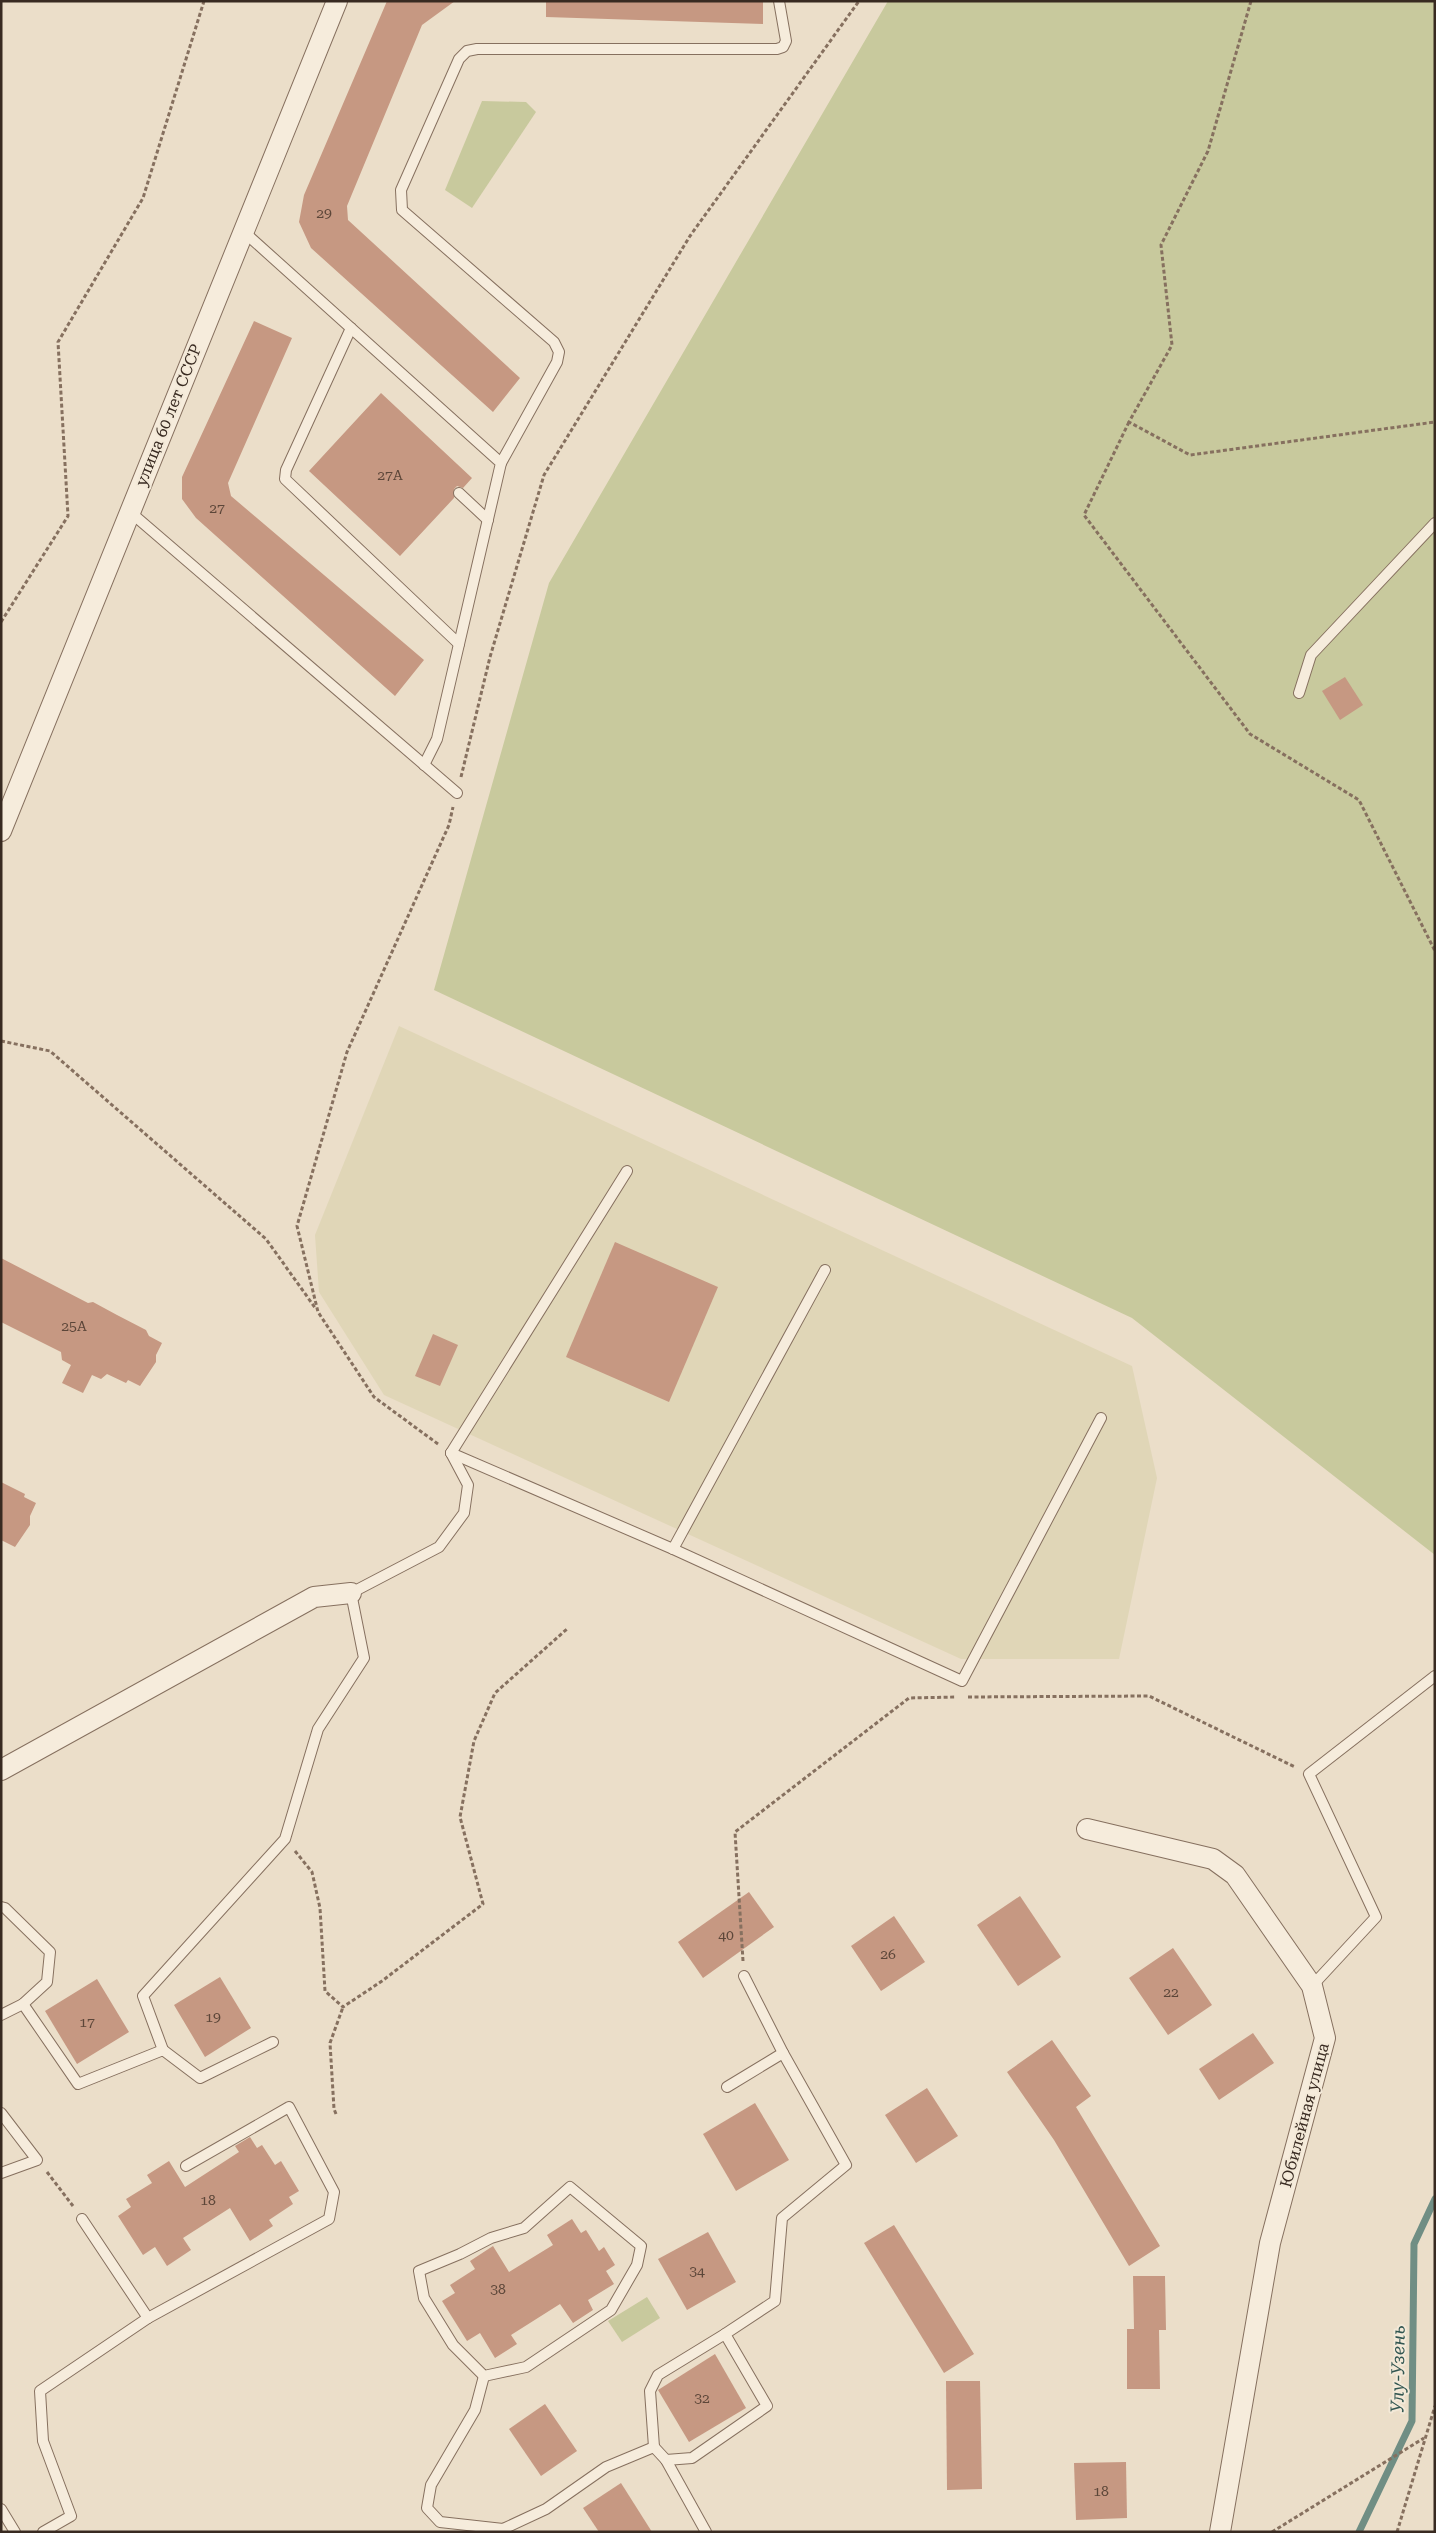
<svg xmlns="http://www.w3.org/2000/svg" width="1436" height="2533" font-family="'Roboto Serif',serif">
	<rect width="100%" height="100%" fill="#ebdec9"/>
	<path fill="#e0d6b7" d="M399 1026 1132 1366 1157 1478 1119 1659H961L384 1395 319 1292 315 1235Z"/>
	<g fill="#c8c99d">
		<path d="M888 1H1435V1555L1132 1318 434 990 549 583Z"/>
		<path d="M482 101 526 102 536 112 472 208 445 190Z"/>
		<path d="M647 2297 660 2318 622 2342 608 2321Z"/>
	</g>
	<g fill="none" stroke-linecap="round" stroke-linejoin="round">
		<path stroke="#708e84" stroke-width="7" d="M1359 2532 1412 2421 1414 2244 1435 2199"/>
	</g>
	<g fill="#c69882">
		<path d="M387 1H455L422 25 347 206 348 220 520 378 493 412 311 248 299 222 304 195Z"/>
		<path d="M546 1H763V24L546 17Z"/>
		<path d="M254 321 292 338 228 483 231 496 424 660 395 696 196 518 182 499V477Z"/>
		<path d="M381 393 472 478 463 488 457 486 454 489V498L400 556 309 471Z"/>
		<path d="M1345 677 1363 705 1340 720 1322 691Z"/>
		<path d="M615 1242 718 1287 669 1402 566 1357Z"/>
		<path d="M1 1258 88 1303 93 1302 117 1315 146 1330 149 1336 162 1343 156 1355V1362L140 1386 128 1380 126 1383 107 1374 101 1379 92 1375 83 1393 62 1383 71 1365 62 1360 61 1352 1 1322Z"/>
		<path d="M433 1334 458 1345 440 1386 415 1376Z"/>
		<path d="M1 1482 25 1494 24 1497 36 1503 30 1516V1525L15 1547 1 1540Z"/>
		<path d="M749 1892 774 1927 703 1978 678 1942Z"/>
		<path d="M1020 1896 1061 1957 1018 1986 977 1925Z"/>
		<path d="M894 1916 925 1962 881 1991 851 1946Z"/>
		<path d="M1173 1948 1212 2005 1168 2035 1129 1978Z"/>
		<path d="M220 1977 251 2028 205 2057 174 2005Z"/>
		<path d="M97 1979 129 2032 77 2064 45 2011Z"/>
		<path d="M1253 2033 1274 2063 1219 2100 1199 2069Z"/>
		<path d="M1052 2040 1091 2096 1076 2107 1160 2246 1129 2266 1054 2140 1007 2072Z"/>
		<path d="M927 2088 958 2136 916 2163 885 2115Z"/>
		<path d="M755 2103 789 2160 736 2191 703 2134Z"/>
		<path d="M250 2137 257 2148 262 2145 275 2165 281 2161 299 2191 289 2197 293 2204 269 2220 273 2226 250 2241 230 2208 183 2238 191 2250 167 2266 155 2247 143 2255 118 2216 131 2207 126 2199 152 2183 147 2175 169 2161 185 2187 239 2152 235 2146Z"/>
		<path d="M572 2219 581 2233 586 2230 599 2251 604 2247 615 2265 606 2271 614 2284 588 2300 593 2310 573 2323 560 2304 511 2335 517 2344 495 2358 480 2333 467 2341 442 2301 455 2293 450 2285 475 2269 470 2261 493 2246 509 2272 553 2245 547 2235Z"/>
		<path d="M894 2225 974 2354 944 2373 864 2243Z"/>
		<path d="M708 2232 736 2282 687 2310 658 2259Z"/>
		<path d="M1133 2276H1165L1166 2330H1159L1160 2389H1127V2329H1134Z"/>
		<path d="M715 2354 746 2408 689 2442 658 2390Z"/>
		<path d="M946 2381H980L982 2489 947 2490Z"/>
		<path d="M545 2404 577 2451 541 2476 509 2429Z"/>
		<path d="M1126 2462 1127 2518 1076 2520 1074 2463Z"/>
		<path d="M621 2483 652 2532H599L583 2508Z"/>
	</g>
	<g fill="none" stroke-linecap="round" stroke-linejoin="round">
		<defs>
			<g id="lane">
				<path d="M243 231 501 463 437 739 424 765"/>
				<path d="M351 328 286 470 285 479 459 644"/>
				<path d="M501 463 557 362 559 352 554 342 402 210 401 190 459 59 467 51 477 49H777L783 47 786 41 779 1"/>
				<path d="M459 493 488 520"/>
				<path d="M129 511 457 793"/>
				<path d="M1299 693 1311 655 1435 523"/>
				<path d="M451 1453 673 1549 962 1681 1101 1418"/>
				<path d="M451 1453 627 1171"/>
				<path d="M673 1549 825 1270"/>
				<path d="M1 1907 5 1908 50 1952 47 1982 23 2004"/>
				<path d="M1312 1986 1376 1917 1309 1774 1435 1676"/>
				<path d="M1 2015 23 2004 78 2084 163 2050 200 2078 273 2042"/>
				<path d="M163 2050 143 1996 285 1839 318 1729 364 1658 351 1593 439 1547 464 1513 468 1485 451 1453"/>
				<path d="M727 2087 783 2053 744 1976"/>
				<path d="M1 2113 37 2160 1 2173"/>
				<path d="M570 2187 641 2246 637 2265 611 2310 526 2367 484 2376 453 2345 424 2298 419 2271 460 2254 491 2238 524 2228Z"/>
				<path d="M148 2318 329 2219 334 2192 289 2107 186 2166"/>
				<path d="M725 2334 775 2301 782 2218 846 2165 783 2053"/>
				<path d="M484 2376 475 2410 431 2485 427 2508 440 2522 503 2529 546 2509 606 2467 654 2447 666 2460 706 2532"/>
				<path d="M654 2447 650 2391 658 2375 725 2334 767 2406 692 2458 666 2460"/>
				<path d="M1 2509 15 2532"/>
				<path d="M43 2532 71 2516 43 2441 40 2391 148 2318 82 2219"/>
			</g>
			<g id="street">
				<path d="M1 831 337 1"/>
				<path d="M1 1770 314 1597 351 1593"/>
				<path d="M1087 1829 1213 1859 1235 1875 1312 1986 1325 2038 1270 2243 1220 2532"/>
			</g>
		</defs>
		<use href="#lane" stroke="#86705f" stroke-width="12"/>
		<use href="#street" stroke="#86705f" stroke-width="22"/>
		<g stroke="#86705f" stroke-width="3" stroke-dasharray="4 2.5" stroke-linecap="butt">
			<path d="M1251 1 1208 151 1161 245 1172 345 1129 422 1190 455 1435 422"/>
			<path d="M1129 422 1084 515 1250 734 1359 800 1435 951"/>
			<path d="M1 622 68 516 58 342 143 198 204 1"/>
			<path d="M461 777 490 657 544 475 690 236 859 1"/>
			<path d="M1 1041 50 1051 266 1239 316 1309"/>
			<path d="M438 1444 374 1397 318 1312 297 1226 347 1052 449 825 453 807"/>
			<path d="M968 1697 1149 1696 1295 1767"/>
			<path d="M295 1851 312 1872 320 1908 325 1991 343 2007 382 1981 483 1904 460 1817 474 1741 495 1693 567 1629"/>
			<path d="M743 1961 735 1832 909 1698 956 1697"/>
			<path d="M336 2114 334 2109 330 2043 343 2007"/>
			<path d="M47 2172 73 2206"/>
			<path d="M1272 2532 1424 2438"/>
			<path d="M1397 2532 1435 2406"/>
		</g>
		<use href="#lane" stroke="#f6ecdc" stroke-width="10"/>
		<use href="#street" stroke="#f6ecdc" stroke-width="20"/>
	</g>
	<g text-anchor="middle" stroke-width="4" stroke-linejoin="round" paint-order="stroke">
		<g font-size="14" fill="#5c4639">
			<text x="324" y="218">29</text>
			<text x="390" y="480">27А</text>
			<text x="217" y="513">27</text>
			<text x="74" y="1331">25А</text>
			<text x="726" y="1940">40</text>
			<text x="888" y="1959">26</text>
			<text x="1171" y="1997">22</text>
			<text x="213" y="2022">19</text>
			<text x="87" y="2027">17</text>
			<text x="208" y="2205">18</text>
			<text x="697" y="2276">34</text>
			<text x="498" y="2294">38</text>
			<text x="702" y="2403">32</text>
			<text x="1101" y="2496">18</text>
		</g>
		<g font-size="16" fill="#382a21" stroke="#f3e9d8">
			<text transform="translate(168 415) rotate(-68)" y="6">улица 60 лет СССР</text>
			<text transform="translate(1304 2115) rotate(-75)" y="6">Юбилейная улица</text>
		</g>
		<g font-size="18" font-style="italic" fill="#325651" stroke="#f3e9d8">
			<text transform="translate(1398 2369) rotate(-89)" y="6">Улу-Узень</text>
		</g>
	</g>
	<rect width="1436" height="2533" fill="none" stroke="#382a21" stroke-width="5"/>
</svg>
